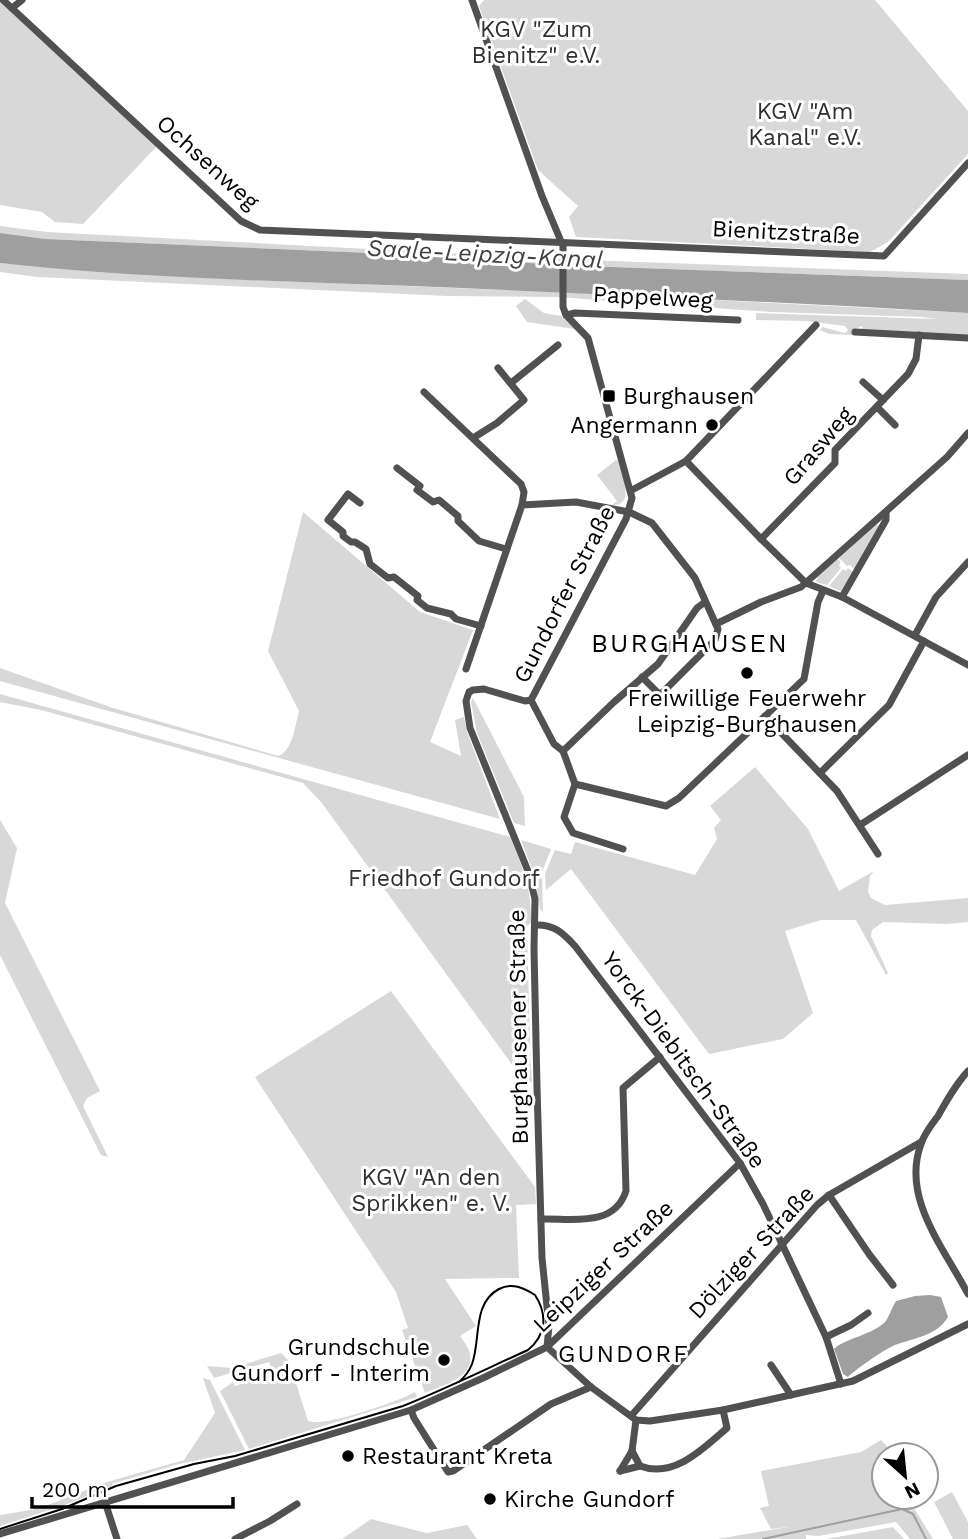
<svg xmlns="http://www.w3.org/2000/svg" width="968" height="1539" font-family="'Work Sans',sans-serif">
	<rect width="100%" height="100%" fill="#fff"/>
	<g fill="#d8d8d8">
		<path d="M484 0H875L968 111V154L888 242 870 252 576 237 569 217 578 206 538 170 479 6Z"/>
		<path d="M0 2 157 146 83 224 55 222 42 212 0 205Z"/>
		<path d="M0 226 47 232 558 259 968 274V280L557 265 416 255 46 239 0 233Z"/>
		<path d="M0 263 204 278 556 292 968 313V335L863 329 862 326 853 330V335L829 334 820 330 822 327 845 333 848 330 845 326 806 321 756 320V313L937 319 921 317 772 312 556 297 447 296 37 277 0 272Z"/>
		<path d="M525 299 544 313 561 316 575 329 527 322 516 306Z"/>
		<path d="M616 460 618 461C622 475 636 506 612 505L617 501 597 475Z"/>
		<path d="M303 512 420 612 473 630 430 742 461 756 455 720 464 717 467 732 500 819 0 681V668L110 707 278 756C293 751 295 725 299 711L268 651Z"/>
		<path d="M877 524 879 526 855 570 850 565 847 566 839 558Z"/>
		<path d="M837 559 841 562 839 565 841 568 827 585 816 582 818 576Z"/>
		<path d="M848 568 853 572 842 592 829 586 843 569 846 571Z"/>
		<path d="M0 694 510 837C523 868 532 889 531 923L527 926 530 1046 526 1048 530 1055 532 1081 527 1085 321 802 303 783 41 710 0 702Z"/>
		<path d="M473 698 524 797 525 826 514 823 477 733 471 702Z"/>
		<path d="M755 767 808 829 839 891 874 871 870 876 868 891 871 898 885 905 968 898V922L947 924 883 922 872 930 871 936 888 973 886 975 856 920H821L785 931 813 1013 783 1039 709 1054 571 869 546 890 545 874 555 850 571 854 575 842 695 875 717 839 714 828 721 820 710 806Z"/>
		<path d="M0 820 17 848 5 903 100 1091 87 1098 83 1106 108 1157 101 1155 0 955Z"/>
		<path d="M521 840 551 849 542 872 543 912 540 909 535 877Z"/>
		<path d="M391 991 535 1187 536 1204 516 1205 519 1278 445 1279 476 1326 460 1336C463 1340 467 1346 469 1350 478 1377 443 1385 425 1393L402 1330 408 1328 396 1292 255 1077Z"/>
		<path d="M281 1353 289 1361 308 1421C323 1428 400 1401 415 1392L417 1397 249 1449 220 1391 233 1382 235 1386 273 1374 269 1362 214 1378 207 1366 232 1368Z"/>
		<path d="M203 1378 210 1380 245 1450 179 1464 118 1482 112 1484V1486L62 1506 0 1526V1515L37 1509 107 1482 184 1460 215 1413Z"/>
		<path d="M881 1440 895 1455H884V1497H921L912 1505 933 1539H910L896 1522 818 1536 806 1535V1539H717L788 1527 771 1529 760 1508 769 1506 761 1471 861 1452Z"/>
		<path d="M952 1492 968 1522V1539H953L934 1502Z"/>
		<path d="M371 1519 427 1533 467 1525 477 1539H342Z"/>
		<path d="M893 1527 904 1539H826Z"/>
	</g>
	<g fill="#9f9f9f">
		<path d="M0 233 46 239 416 255 557 265 968 280V313C783 302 598 294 412 286 275 281 137 278 0 263Z"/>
		<path d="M930 1295 941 1297 948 1317C937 1336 914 1338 895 1345 885 1349 856 1369 848 1377L843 1374 834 1349C843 1339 872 1335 885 1322 889 1317 892 1307 896 1301L915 1296Z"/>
	</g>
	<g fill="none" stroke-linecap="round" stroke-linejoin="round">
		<path stroke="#9f9f9f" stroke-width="2" d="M763 1539 902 1509 913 1514 926 1539"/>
		<g stroke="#515151" stroke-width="7">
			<path d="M3 0 241 221 260 230 884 256 968 163"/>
			<path d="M472 0 542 196 563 246V307L566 315 588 338 632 498 626 519 531 700"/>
			<path d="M12 8 22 0"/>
			<path d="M566 315 575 313 738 320"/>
			<path d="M855 332 968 338"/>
			<path d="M863 382 883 400"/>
			<path d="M511 383 558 345"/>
			<path d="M424 392 521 484 524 492 522 505"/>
			<path d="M877 407 895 425"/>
			<path d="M473 438 497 423 524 400 498 368"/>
			<path d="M686 461 761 539 806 583 842 597 968 665"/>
			<path d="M397 468 420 486 417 490 433 502 439 500 458 516V521L479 541 506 549"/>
			<path d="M632 490 686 461 816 325"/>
			<path d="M360 503 348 494 328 520 343 532V536L351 542H355L366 549 370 564 388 578 394 577 418 596 417 600 427 608 451 614 456 619 481 626"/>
			<path d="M761 539 835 463V450L908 374 916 359 919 335"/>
			<path d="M842 597 886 520V512"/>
			<path d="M716 624 761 602 801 587 947 457 968 433"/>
			<path d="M915 635 936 597 968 562"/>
			<path d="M466 669 522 505 576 502 629 512 652 523 695 578 718 629 715 640 662 693H658L642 677"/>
			<path d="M531 700 525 701 484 689 473 690 469 692 466 701 470 728 528 871 535 899 534 949 537 1087 542 1258 549 1326 547 1347"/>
			<path d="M531 700 554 744 563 751 575 784 666 806 679 798 804 679 818 602 823 591"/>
			<path d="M765 716 837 791 878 854"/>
			<path d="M563 751 614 702 658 664 697 608 705 602"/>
			<path d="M820 773 889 705 924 641"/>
			<path d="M575 784 564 817 573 833 623 849"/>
			<path d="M860 825 968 755"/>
			<path d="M535 925C554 924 563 933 575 946L740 1163 763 1204 826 1337 841 1384"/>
			<path d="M968 1071C956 1084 947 1100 938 1116 932 1124 924 1134 921 1144 901 1198 944 1248 968 1294"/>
			<path d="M829 1195 869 1254 893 1285"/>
			<path d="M541 1219C572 1218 614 1228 626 1191L623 1088 660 1057"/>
			<path d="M826 1337 851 1325 868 1313"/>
			<path d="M547 1347 591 1387 636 1420 650 1421 723 1410 853 1381 968 1324"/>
			<path d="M771 1365 791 1395"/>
			<path d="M411 1410 414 1418 448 1472 453 1471 551 1404 591 1387"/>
			<path d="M631 1416 817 1205 829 1195 921 1142"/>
			<path d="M640 1466C674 1479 704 1448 727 1428L723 1410"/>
			<path d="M620 1471 632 1451 636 1420"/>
			<path d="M620 1471 640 1466 632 1451"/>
			<path d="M105 1502 117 1539"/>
			<path d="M0 1534 411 1410 483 1378 547 1347 740 1163"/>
			<path d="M235 1539 270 1521 297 1504"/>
		</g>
		<path stroke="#000" stroke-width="2" d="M0 1529 62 1509 116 1486 194 1464 235 1456 403 1406C445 1389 486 1369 528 1350 546 1335 548 1315 535 1295 524 1288 512 1282 499 1289 472 1303 481 1340 472 1364 469 1372 465 1376 459 1382"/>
	</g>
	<g fill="#000" stroke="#fff" stroke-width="2.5">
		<rect x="602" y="389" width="14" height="14" rx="3.5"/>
		<circle cx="712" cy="425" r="7"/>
		<circle cx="747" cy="673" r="7"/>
		<circle cx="444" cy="1360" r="7"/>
		<circle cx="348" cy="1456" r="7"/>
		<circle cx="490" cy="1499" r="7"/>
	</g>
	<g text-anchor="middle" stroke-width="6" stroke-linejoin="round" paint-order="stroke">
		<g font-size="23" fill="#2f2f2f" stroke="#fff">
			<text x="536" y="37">KGV "Zum<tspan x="536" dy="26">Bienitz" e.V.</tspan></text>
			<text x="805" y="119">KGV "Am<tspan x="805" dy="26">Kanal" e.V.</tspan></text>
			<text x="444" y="886">Friedhof Gundorf</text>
			<text x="431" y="1185">KGV "An den<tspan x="431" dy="26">Sprikken" e. V.</tspan></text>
		</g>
		<g font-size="23" fill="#000" stroke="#fff">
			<text transform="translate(208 162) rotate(42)" y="8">Ochsenweg</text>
			<text transform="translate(786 232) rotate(3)" y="8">Bienitzstraße</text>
			<text transform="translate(653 297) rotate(3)" y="8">Pappelweg</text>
			<text transform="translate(818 446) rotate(-50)" y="8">Grasweg</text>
			<text transform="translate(564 594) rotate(-63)" y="8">Gundorfer Straße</text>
			<text transform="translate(518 1027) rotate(-91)" y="8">Burghausener Straße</text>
			<text transform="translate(684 1060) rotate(54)" y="8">Yorck-Diebitsch-Straße</text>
			<text transform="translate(751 1252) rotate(-47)" y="8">Dölziger Straße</text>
			<text transform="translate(603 1266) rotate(-43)" y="8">Leipziger Straße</text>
		</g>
		<g font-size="23" fill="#000" stroke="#fff" text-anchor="start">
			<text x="623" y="404">Burghausen</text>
			<text x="698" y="433" text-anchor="end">Angermann</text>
			<text x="747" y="706" text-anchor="middle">Freiwillige Feuerwehr<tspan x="747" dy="26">Leipzig-Burghausen</tspan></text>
			<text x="430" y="1355" text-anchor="end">Grundschule<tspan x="430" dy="26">Gundorf - Interim</tspan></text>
			<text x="362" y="1464">Restaurant Kreta</text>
			<text x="504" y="1507">Kirche Gundorf</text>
		</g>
		<g font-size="24" font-style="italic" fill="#404040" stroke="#fff">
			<text transform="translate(485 254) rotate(3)" y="8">Saale-Leipzig-Kanal</text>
		</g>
		<g font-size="24" letter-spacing="2" fill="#000" stroke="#fff">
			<text x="624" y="1362">GUNDORF</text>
		</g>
		<g font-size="26" letter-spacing="2" fill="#000" stroke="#fff">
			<text x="690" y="652">BURGHAUSEN</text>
		</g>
	</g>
	<g transform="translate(905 1476) rotate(153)"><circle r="33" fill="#ffffff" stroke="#999999" stroke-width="2"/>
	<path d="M0-5L12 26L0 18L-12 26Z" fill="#000000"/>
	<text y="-10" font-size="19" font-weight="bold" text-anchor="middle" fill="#000000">N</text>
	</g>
	<path d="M32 1497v10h201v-10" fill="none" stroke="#000000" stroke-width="3.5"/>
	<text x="42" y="1497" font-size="21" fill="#000000" stroke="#ffffff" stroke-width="5" paint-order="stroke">200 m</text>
</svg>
